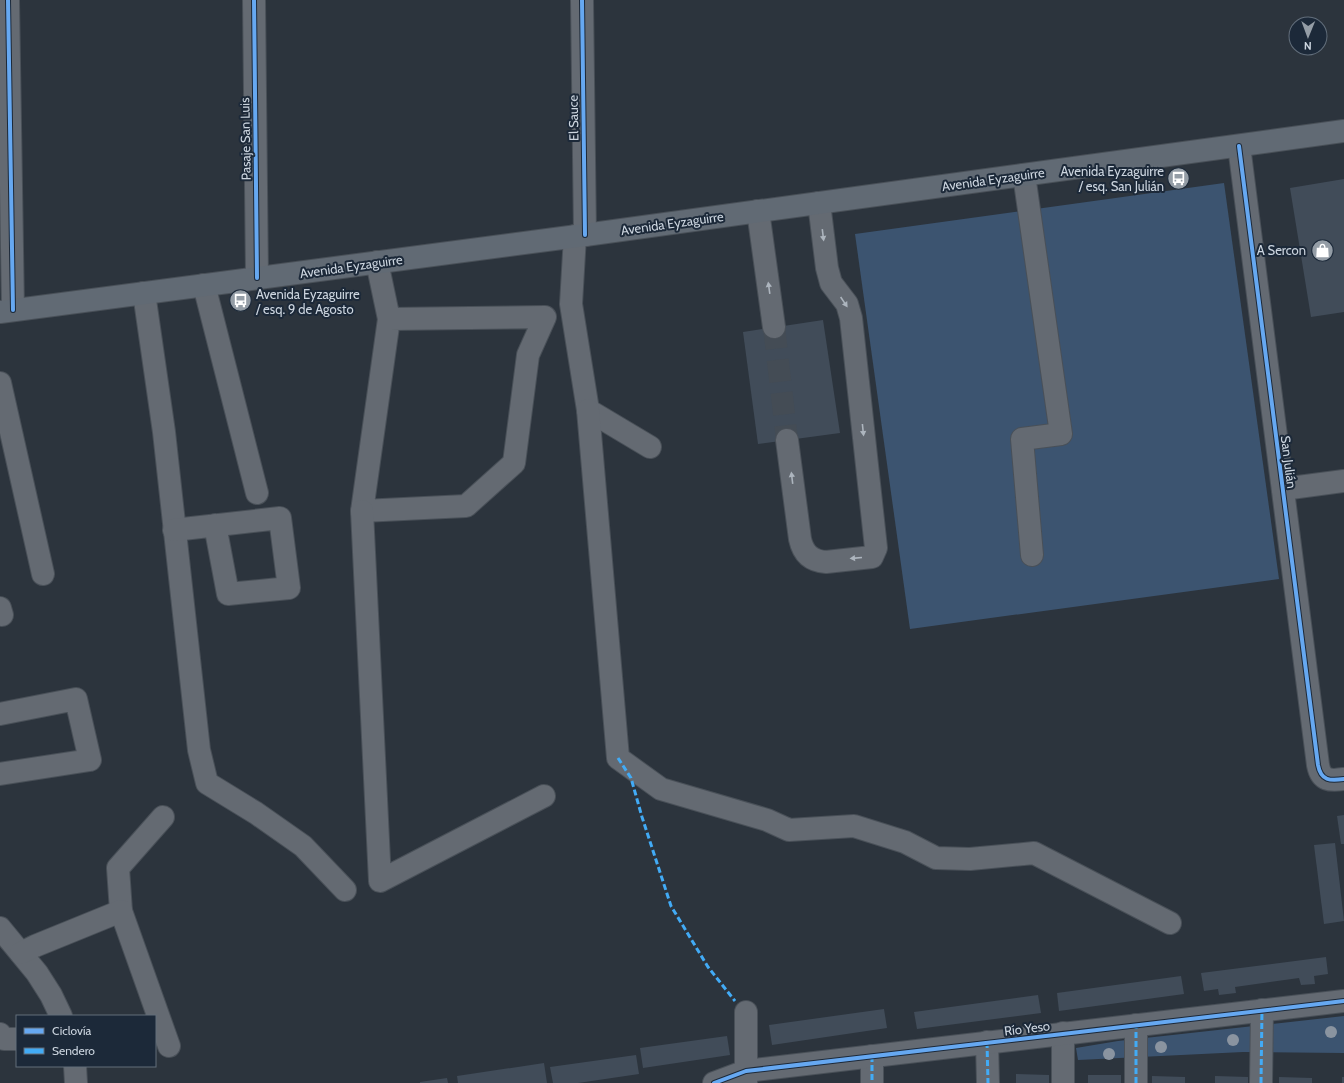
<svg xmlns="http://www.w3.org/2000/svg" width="1344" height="1083" font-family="Cabin,sans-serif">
	<rect width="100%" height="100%" fill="#2c343d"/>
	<g fill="#3c5470">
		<path d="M1224 183 1279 579 910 629 855 234Z"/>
		<path d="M1344 1016V1053L1243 1052 1078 1060 1076 1048 1118 1041Z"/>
	</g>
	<g fill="#414c59">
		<path d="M1344 179V312L1311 317 1290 188Z"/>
		<path d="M823 320 840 433 758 444 743 332Z"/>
		<path d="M1344 815V844H1341L1337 816Z"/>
		<path d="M1335 843 1344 921 1324 924 1314 845Z"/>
		<path d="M1326 957 1328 974 1314 976 1315 984 1301 985 1299 978 1235 987 1236 993 1219 995 1218 989 1204 991 1201 973Z"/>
		<path d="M1181 976 1184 994 1059 1011 1057 993Z"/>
		<path d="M1038 995 1041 1013 917 1029 914 1012Z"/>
		<path d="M884 1009 887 1028 772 1045 769 1025Z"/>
		<path d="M727 1036 730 1055 643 1068 640 1048Z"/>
		<path d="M636 1055 639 1074 578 1083H553L550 1067Z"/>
		<path d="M544 1063 547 1083H458L457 1076Z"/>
		<path d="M1016 1074 1049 1075V1083H1016Z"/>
		<rect x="1088" y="1075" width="33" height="8"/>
		<path d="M1152 1076 1185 1077V1083H1152Z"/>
		<path d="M1215 1076 1248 1077V1083H1215Z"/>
		<path d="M1279 1077 1312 1078V1083H1279Z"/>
		<rect x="1342" y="1077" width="2" height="6"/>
		<path d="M447 1078 448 1083H420V1082Z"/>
	</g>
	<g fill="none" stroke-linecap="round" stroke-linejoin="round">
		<path stroke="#444c55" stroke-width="22" stroke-dasharray="22 11" stroke-linecap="butt" d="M774 327 787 440"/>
		<defs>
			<g id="minor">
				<path d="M8 0 13 310"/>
				<path d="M254 0 257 278"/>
				<path d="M582 0 585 235"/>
				<path d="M1239 146 1318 765C1321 781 1330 781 1344 779"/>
				<path d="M1024 175 1061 434 1022 439 1032 555"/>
				<path d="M758 211 774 327"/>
				<path d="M575 236 571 304 588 410 650 447"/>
				<path d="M377 262 389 319 362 511 466 506 514 463 528 355 545 317 389 319"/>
				<path d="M204 285 257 493"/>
				<path d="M144 293 164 432 199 750 207 783 256 813 303 846 345 890"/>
				<path d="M0 383 43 574"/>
				<path d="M588 410 618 758 661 789 767 820 789 830 854 826 905 842 936 858 970 859 1034 853 1170 923"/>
				<path d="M787 440 800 539C803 553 811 561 826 562L872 557 876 548 851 318 847 304 831 283 827 268 819 203"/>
				<path d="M1283 489 1344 481"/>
				<path d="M362 511 380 881 544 796"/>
				<path d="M174 530 280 518 289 588 228 594 215 525"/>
				<path d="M0 608 2 615"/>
				<path d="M0 714 76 699 90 760 0 774"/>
				<path d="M121 911 118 868 163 817"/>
				<path d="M0 928 37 973 51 995 61 1016"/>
				<path d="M21 953 35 946 121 911 169 1046"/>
				<path d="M1063 1033V1083"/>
				<path d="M0 1034 4 1039H17"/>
				<path d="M987 1042 988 1083"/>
				<path d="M872 1056V1083"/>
				<path d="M75 1066 76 1083"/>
				<path d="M714 1083 746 1071 1344 1001"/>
				<path d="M746 1083V1012"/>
				<path d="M1136 1083V1025"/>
				<path d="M1261 1083 1262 1010"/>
			</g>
			<path id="major" d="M0 312 585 235 1344 131"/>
		</defs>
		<use href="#minor" stroke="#495058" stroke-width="24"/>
		<use href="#major" stroke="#495058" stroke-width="24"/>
		<use href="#minor" stroke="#646a72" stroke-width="22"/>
		<use href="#major" stroke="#616a74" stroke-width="22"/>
		<g stroke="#42abf6" stroke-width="3" stroke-dasharray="6 3" stroke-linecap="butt">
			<path d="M618 758 631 778 642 817 671 906 708 967 735 1001"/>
			<path d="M987 1042 988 1083"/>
			<path d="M872 1056V1083"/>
			<path d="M1136 1083V1025"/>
			<path d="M1261 1083 1262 1010"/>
		</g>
		<defs>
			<g id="cycleway">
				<path d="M8 0 13 310"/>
				<path d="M254 0 257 278"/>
				<path d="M582 0 585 235"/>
				<path d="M1239 146 1318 765C1321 781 1330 781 1344 779"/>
				<path d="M714 1083 746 1071 1344 1001"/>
			</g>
		</defs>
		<use href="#cycleway" stroke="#1c2939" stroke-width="6"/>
		<use href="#cycleway" stroke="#66a8f1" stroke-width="4"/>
	</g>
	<g fill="#8a94a0">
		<circle cx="1331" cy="1032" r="6"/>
		<circle cx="1233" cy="1040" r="6"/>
		<circle cx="1161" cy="1047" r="6"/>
		<circle cx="1109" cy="1054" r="6"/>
	</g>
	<defs><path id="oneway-solid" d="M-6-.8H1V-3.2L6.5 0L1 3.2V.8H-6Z"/></defs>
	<g fill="#adb5be">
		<use href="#oneway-solid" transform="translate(823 235) rotate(83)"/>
		<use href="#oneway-solid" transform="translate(769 288) rotate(-98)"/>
		<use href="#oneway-solid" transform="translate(844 302) rotate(56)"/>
		<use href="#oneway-solid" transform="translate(863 430) rotate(84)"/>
		<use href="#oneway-solid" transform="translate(792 478) rotate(-97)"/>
		<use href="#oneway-solid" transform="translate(856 558) rotate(175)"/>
	</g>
	<defs>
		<symbol id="bus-disc" viewBox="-11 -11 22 22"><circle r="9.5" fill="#949da6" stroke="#1c2939"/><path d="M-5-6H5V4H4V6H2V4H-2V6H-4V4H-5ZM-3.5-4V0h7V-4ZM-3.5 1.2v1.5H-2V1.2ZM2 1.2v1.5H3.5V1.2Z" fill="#fff"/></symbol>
		<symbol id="shop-disc" viewBox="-11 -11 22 22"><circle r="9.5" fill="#949da6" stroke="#1c2939"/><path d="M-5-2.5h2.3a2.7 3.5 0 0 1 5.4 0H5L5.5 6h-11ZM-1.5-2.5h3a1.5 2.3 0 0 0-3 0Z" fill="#fff"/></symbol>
	</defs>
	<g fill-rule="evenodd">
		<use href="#bus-disc" x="1166" y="166" width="25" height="25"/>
		<use href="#shop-disc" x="1310" y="238" width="25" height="25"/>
		<use href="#bus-disc" x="228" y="288" width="25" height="25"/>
	</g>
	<g text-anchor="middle" stroke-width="4" stroke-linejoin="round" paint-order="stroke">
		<g font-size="13" fill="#ccd5df" stroke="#1c2939">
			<text transform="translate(573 118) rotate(-91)" y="5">El Sauce</text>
			<text transform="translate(245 139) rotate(-91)" y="5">Pasaje San Luis</text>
			<text transform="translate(993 179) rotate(-8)" y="5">Avenida Eyzaguirre</text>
			<text transform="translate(672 223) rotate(-8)" y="5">Avenida Eyzaguirre</text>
			<text transform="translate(351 266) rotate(-8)" y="5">Avenida Eyzaguirre</text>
			<text transform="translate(1289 462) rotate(83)" y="5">San Julián</text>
			<text transform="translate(1027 1028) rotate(-7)" y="5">Río Yeso</text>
		</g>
		<g font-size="13" fill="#ccd5df" stroke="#1c2939" text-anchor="end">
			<text x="1164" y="176">Avenida Eyzaguirre<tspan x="1164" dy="15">/ esq. San Julián</tspan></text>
			<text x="1306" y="255">A Sercon</text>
			<text x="256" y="299" text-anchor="start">Avenida Eyzaguirre<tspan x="256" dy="15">/ esq. 9 de Agosto</tspan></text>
		</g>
	</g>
	<rect x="16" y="1015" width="140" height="52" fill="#1c2939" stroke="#626e7b"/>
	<rect x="24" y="1028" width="20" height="6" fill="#66a8f1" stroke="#626e7b"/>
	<text x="52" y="1035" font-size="12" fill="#ccd5df">Ciclovía</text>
	<rect x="24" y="1048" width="20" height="6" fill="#42abf6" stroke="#626e7b"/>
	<text x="52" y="1055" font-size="12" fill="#ccd5df">Sendero</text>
	<g transform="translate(1308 36) rotate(181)"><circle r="19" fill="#1c2939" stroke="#626e7b"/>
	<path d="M0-3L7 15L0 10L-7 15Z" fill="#949da6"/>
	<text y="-6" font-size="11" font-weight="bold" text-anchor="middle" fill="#ccd5df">N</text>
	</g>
</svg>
